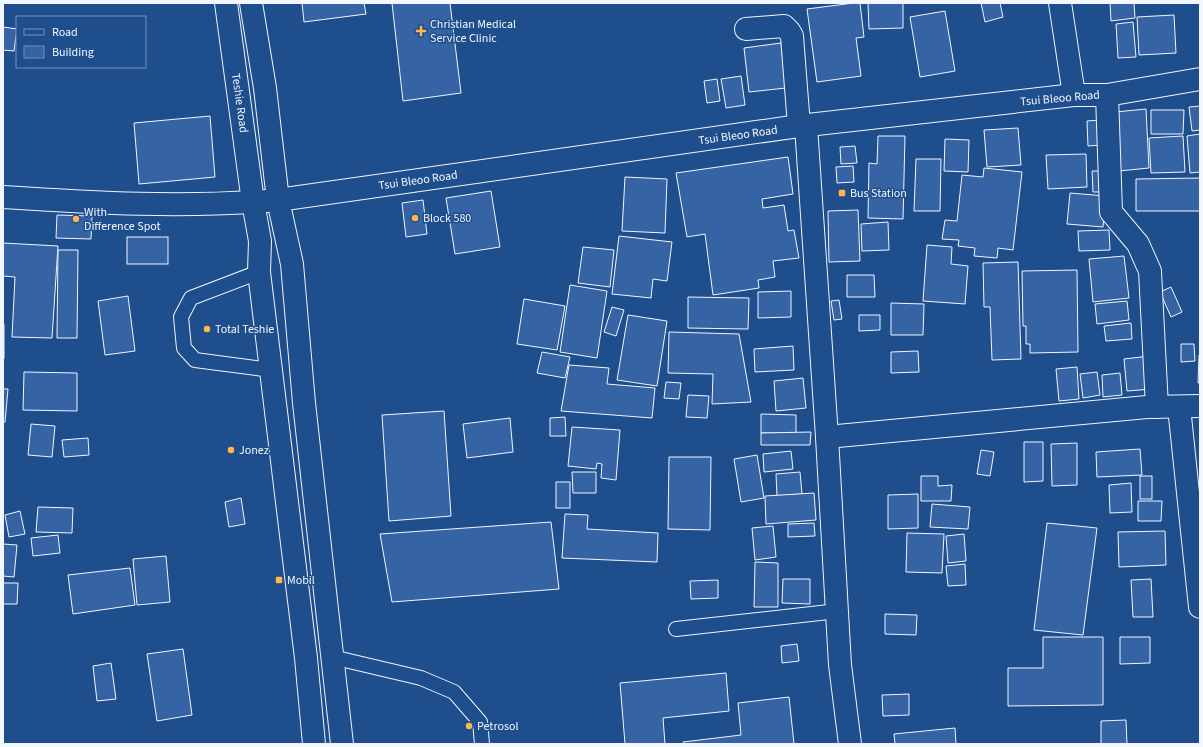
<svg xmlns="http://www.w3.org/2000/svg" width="1203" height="747" font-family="'Source Sans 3',sans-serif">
	<rect width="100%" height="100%" fill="#1f4e8c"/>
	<g fill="#3563a3" stroke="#f2f6ff">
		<path d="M302 3H364L366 14 304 22Z"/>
		<path d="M392 3H450L461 93 403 101Z"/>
		<path d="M854 3H860L864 37 856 38 861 76 817 82 807 9Z"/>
		<path d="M868 3H903V28L869 29Z"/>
		<path d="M981 3H1000L1003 17 985 22Z"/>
		<path d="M1110 3H1134L1135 18 1111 21Z"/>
		<path d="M945 11 955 71 920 77 910 17Z"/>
		<path d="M1174 15 1176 53 1139 55 1137 17Z"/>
		<path d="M1133 22 1136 57 1118 58 1116 24Z"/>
		<path d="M3 27 17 29 14 51 3 50Z"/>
		<path d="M781 43 786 88 749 92 744 48Z"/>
		<path d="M741 76 745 105 726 108 721 79Z"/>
		<path d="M717 79 720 101 707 103 704 81Z"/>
		<path d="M1200 106V130L1192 131 1189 107Z"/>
		<path d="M1146 109 1149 168 1119 171 1115 112Z"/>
		<path d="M1151 110H1184L1183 134H1151Z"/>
		<path d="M210 116 215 177 139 184 134 123Z"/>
		<path d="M1100 120 1102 145 1088 146 1087 121Z"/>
		<path d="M1018 128 1021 165 987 167 984 130Z"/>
		<path d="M1200 134V172L1190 173 1187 136Z"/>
		<path d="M878 136H905L903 219 868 218 869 163 877 164Z"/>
		<path d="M1183 136 1185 172 1151 173 1149 138Z"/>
		<path d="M945 139 969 140 968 172 944 171Z"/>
		<path d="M855 146 857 163 841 164 840 147Z"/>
		<path d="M1086 154 1087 187 1048 189 1046 155Z"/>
		<path d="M788 157 793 194 762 199 763 208 784 205 788 231 794 230 799 258 773 261 775 277 758 280 759 288 713 295 705 234 687 237 676 173Z"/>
		<path d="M916 159H941L940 211H914Z"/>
		<path d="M853 166 854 182 837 183 836 167Z"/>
		<path d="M984 168 1022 172 1013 250 998 248 997 258 974 256 975 248 958 246 959 240 942 239 945 220 957 221 962 175 983 177Z"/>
		<path d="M1092 171H1106L1107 192H1093Z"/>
		<path d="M625 177 667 179 665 233 622 231Z"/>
		<path d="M1200 178V211H1136V179Z"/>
		<path d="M491 191 500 247 455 254 446 198Z"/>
		<path d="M1070 193 1106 196 1103 227 1067 224Z"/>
		<path d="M423 200 427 234 406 237 402 203Z"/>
		<path d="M858 210 860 261 829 262 828 211Z"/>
		<path d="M57 215 92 216 91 239 56 238Z"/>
		<path d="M888 222 889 250 862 251 861 224Z"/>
		<path d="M1109 230 1110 250 1079 251 1078 231Z"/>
		<path d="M619 236 672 242 667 281 653 279 651 298 612 294Z"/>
		<rect x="127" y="237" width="41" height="27"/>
		<path d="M3 243 58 246 52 338 12 337 15 277 3 276Z"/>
		<path d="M927 245 952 247 951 264 968 266 965 304 923 301Z"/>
		<path d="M583 247 614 250 610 287 578 283Z"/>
		<path d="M58 250H78L77 338H57Z"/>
		<path d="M1124 256 1129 298 1093 302 1089 259Z"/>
		<path d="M1018 262 1021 359 992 360 990 307H984L983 263Z"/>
		<path d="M1077 270 1078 352 1030 353V344H1026V326H1023L1022 271Z"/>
		<path d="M847 275H874L875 297H847Z"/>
		<path d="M570 285 607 291 597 358 560 352Z"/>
		<path d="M1171 287 1182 312 1171 317 1160 292Z"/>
		<path d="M791 291V317L758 318V292Z"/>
		<path d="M128 296 135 351 105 355 98 301Z"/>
		<path d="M688 297 749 298 748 329 688 328Z"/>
		<path d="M524 299 565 306 557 350 517 344Z"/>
		<path d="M839 300 842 319 834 320 831 301Z"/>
		<path d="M1127 301 1129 320 1097 324 1095 304Z"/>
		<path d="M891 303 924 304 923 335H891Z"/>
		<path d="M612 307 624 310 616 336 604 332Z"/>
		<path d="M628 315 667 321 657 386 617 380Z"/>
		<path d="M859 315H880V330L859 331Z"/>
		<path d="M1131 323 1132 339 1106 341 1104 326Z"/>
		<rect x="3" y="325" width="1" height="33"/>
		<path d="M669 332 739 334 751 402 712 404 713 374 668 373Z"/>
		<path d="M1181 344H1194L1195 361 1181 362Z"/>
		<path d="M793 346 794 370 755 372 754 349Z"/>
		<path d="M918 351 919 372 891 373V352Z"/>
		<path d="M542 352 570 357 565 378 537 373Z"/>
		<path d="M1199 355H1200V383H1198Z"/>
		<path d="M1149 356 1152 389 1127 391 1124 359Z"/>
		<path d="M569 365 609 368 607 384 655 388 652 418 561 411Z"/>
		<path d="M1077 367 1079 399 1059 401 1056 369Z"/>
		<path d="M24 372 77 373V411L23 410Z"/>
		<path d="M1097 372 1100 395 1083 398 1080 374Z"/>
		<path d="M1120 373 1122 395 1103 397 1102 375Z"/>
		<path d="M803 378 806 408 776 411 774 381Z"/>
		<path d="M666 382 681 383 679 399 664 398Z"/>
		<path d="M3 389H8L5 422H3Z"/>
		<path d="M688 395 709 396 707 418 686 417Z"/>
		<path d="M444 411 451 516 389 521 382 415Z"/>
		<path d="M761 414 796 415V433H761Z"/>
		<path d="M565 417 566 436H550V418Z"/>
		<path d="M510 418 513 452 467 458 463 424Z"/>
		<path d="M31 424 55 426 52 457 28 455Z"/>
		<path d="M572 427 620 430 616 480 601 478 602 464 597 463 596 469 568 466Z"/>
		<path d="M811 432 810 445H761V433Z"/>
		<path d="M88 438 89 455 64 457 62 440Z"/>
		<path d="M1024 442H1043V481L1024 482Z"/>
		<path d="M1077 443V485L1052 486 1051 444Z"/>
		<path d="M1140 449 1142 475 1097 477 1096 452Z"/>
		<path d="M981 450 994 452 990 476 977 474Z"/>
		<path d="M791 451 793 469 764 472 763 454Z"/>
		<path d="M757 455 764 498 741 502 734 459Z"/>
		<path d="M669 457H711L710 530 668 529Z"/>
		<path d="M572 472H596V493H573Z"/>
		<path d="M800 472 802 494 777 496 776 474Z"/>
		<path d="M921 476H938V486L952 485 951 501H921Z"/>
		<rect x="1140" y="476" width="12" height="23"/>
		<rect x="556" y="482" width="14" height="26"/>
		<path d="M1131 483 1132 512 1110 513 1109 485Z"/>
		<path d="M814 493 816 520 766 524 765 496Z"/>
		<path d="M918 494V528L888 529V495Z"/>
		<path d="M241 498 245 524 229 527 225 502Z"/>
		<path d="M1138 501H1162L1161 521H1138Z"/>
		<path d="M932 504 970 507 968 529 930 527Z"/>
		<path d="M38 507 73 508 72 533 36 532Z"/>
		<path d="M20 511 25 534 9 537 5 515Z"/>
		<path d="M565 514 588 515 587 529 658 533 657 562 562 558Z"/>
		<path d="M551 522 559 589 392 602 380 534Z"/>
		<path d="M814 523 815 536 788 537V524Z"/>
		<path d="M1047 523 1097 528 1083 635 1034 630Z"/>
		<path d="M773 526 776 557 755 560 752 528Z"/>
		<path d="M1165 531 1166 565 1119 567 1118 532Z"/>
		<path d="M907 533 944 534 942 573 906 572Z"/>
		<path d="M964 534 966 561 948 563 946 536Z"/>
		<path d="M58 535 60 553 33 556 31 538Z"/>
		<path d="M3 544 17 545 14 577 3 576Z"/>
		<path d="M166 556 170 602 137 605 133 559Z"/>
		<path d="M755 562 778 563V607H754Z"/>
		<path d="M965 564 966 585 948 586 946 566Z"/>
		<path d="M130 568 135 605 73 614 68 575Z"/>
		<path d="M783 579H810V604L782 603Z"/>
		<path d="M1151 579 1153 617H1133L1131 580Z"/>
		<path d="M718 580V598L691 599 690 581Z"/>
		<path d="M3 583H18L17 604H3Z"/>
		<path d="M885 614 917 615 916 635 885 634Z"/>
		<path d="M1043 637H1103V705L1008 706V668H1043Z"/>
		<path d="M1120 637H1150V663L1120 664Z"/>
		<path d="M797 644 799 661 782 663 781 646Z"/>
		<path d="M183 649 192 715 157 721 147 654Z"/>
		<path d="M111 663 116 699 97 701 93 666Z"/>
		<path d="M726 673 729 711 663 718 665 744H625L620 683Z"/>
		<path d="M909 694V715L883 716 882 695Z"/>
		<path d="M789 697 794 744H684L683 742 741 735 738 703Z"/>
		<path d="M1126 720 1127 744H1101V721Z"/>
		<path d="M955 728 956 744H895L894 734Z"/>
	</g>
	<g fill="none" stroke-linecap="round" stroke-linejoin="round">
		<defs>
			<g id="lane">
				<path d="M259 272 191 298 181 317 184 348 195 360 271 370"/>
				<path d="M676 629 838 611"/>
				<path d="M332 657 421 678 454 692 480 722 482 744"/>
			</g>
			<g id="street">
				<path d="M1060 3 1074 95"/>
				<path d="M746 29 784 26 789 31 792 36 799 126"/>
				<path d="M1107 95 1111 212 1138 244 1150 271 1157 407"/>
				<path d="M806 126 827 437 840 665 850 744"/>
				<path d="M3 197C94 203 186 208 278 200"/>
				<path d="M1179 407 1200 607"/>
				<path d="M827 437 1147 407 1200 406"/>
			</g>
			<path id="secondary" d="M278 200 799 126 1074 95H1107L1200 79"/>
			<g id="primary">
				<path d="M226 3 253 202 260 241 259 272 306 658 314 744"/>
				<path d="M251 3 265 88 278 200 292 264 304 403 342 744"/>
			</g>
		</defs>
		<use href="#lane" stroke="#f2f6ff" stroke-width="16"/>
		<use href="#street" stroke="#f2f6ff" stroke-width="24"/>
		<use href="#secondary" stroke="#f2f6ff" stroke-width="24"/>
		<use href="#primary" stroke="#f2f6ff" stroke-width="24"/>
		<use href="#lane" stroke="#1f4e8c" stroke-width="14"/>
		<use href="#street" stroke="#1f4e8c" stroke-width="22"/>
		<use href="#secondary" stroke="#1f4e8c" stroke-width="22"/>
		<use href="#primary" stroke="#1f4e8c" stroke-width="22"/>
	</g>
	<g fill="#ffb74d" stroke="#1f4e8c" stroke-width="1.5">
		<path d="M419 25h4v4h4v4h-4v4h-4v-4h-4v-4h4z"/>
		<rect x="838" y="189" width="8" height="8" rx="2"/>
		<circle cx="415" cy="218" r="4"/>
		<circle cx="76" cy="219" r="4"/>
		<circle cx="207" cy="329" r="4"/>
		<circle cx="231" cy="450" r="4"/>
		<rect x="275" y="576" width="8" height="8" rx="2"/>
		<circle cx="469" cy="726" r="4"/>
	</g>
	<g text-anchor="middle" stroke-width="3" stroke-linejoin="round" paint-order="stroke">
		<g font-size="12" fill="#f2f6ff" stroke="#1f4e8c" text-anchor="start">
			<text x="430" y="28">Christian Medical<tspan x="430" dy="14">Service Clinic</tspan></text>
			<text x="850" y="197">Bus Station</text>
			<text x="84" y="216">With<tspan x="84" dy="14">Difference Spot</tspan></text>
			<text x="423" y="222">Block 580</text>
			<text x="215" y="333">Total Teshie</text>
			<text x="239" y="454">Jonez</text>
			<text x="287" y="584">Mobil</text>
			<text x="477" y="730">Petrosol</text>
		</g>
		<g font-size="12" fill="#f2f6ff" stroke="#1f4e8c">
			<text transform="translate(1060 98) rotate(-5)" y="4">Tsui Bleoo Road</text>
			<text transform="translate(240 103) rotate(82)" y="4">Teshie Road</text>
			<text transform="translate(738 135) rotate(-8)" y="4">Tsui Bleoo Road</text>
			<text transform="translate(418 180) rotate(-8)" y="4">Tsui Bleoo Road</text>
		</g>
	</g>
	<rect width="1203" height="747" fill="none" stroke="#f2f6ff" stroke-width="8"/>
	<rect x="16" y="16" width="130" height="52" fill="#1f4e8c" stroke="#7391ba"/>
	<rect x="24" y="29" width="20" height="6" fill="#1f4e8c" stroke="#7391ba"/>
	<text x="52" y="36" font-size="12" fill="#f2f6ff">Road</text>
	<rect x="24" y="46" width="20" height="12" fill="#3563a3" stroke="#7391ba"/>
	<text x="52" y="56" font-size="12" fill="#f2f6ff">Building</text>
</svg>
